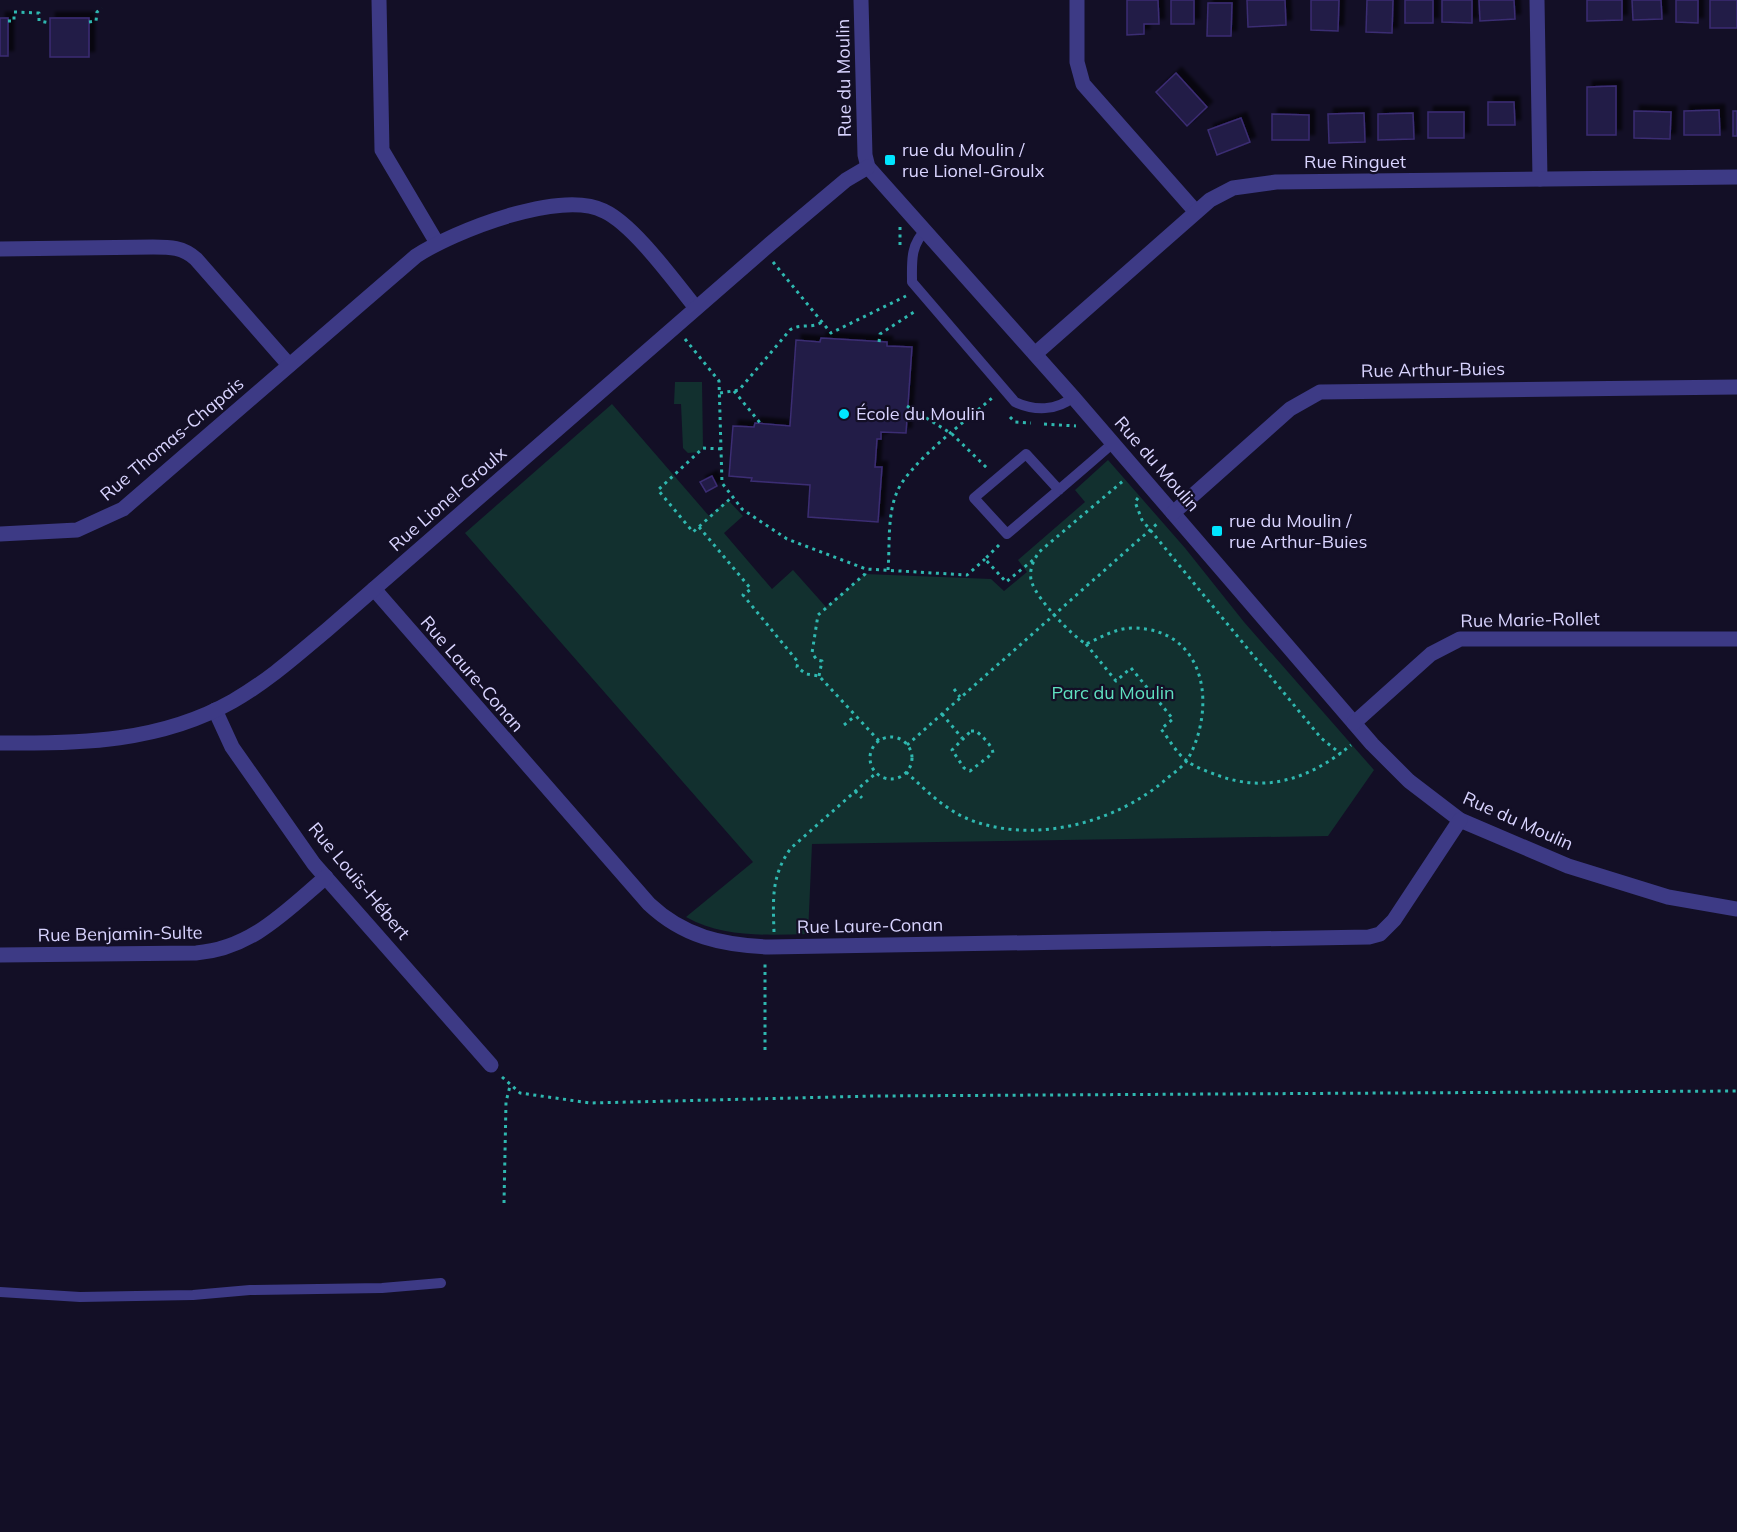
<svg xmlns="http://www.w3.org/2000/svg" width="1737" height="1532" font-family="Mulish,sans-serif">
	<defs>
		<filter id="shadow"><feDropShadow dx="5.5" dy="-5.5" stdDeviation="1.5" flood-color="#0009"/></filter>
	</defs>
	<rect width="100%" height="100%" fill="#130f26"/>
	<g fill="#12302f">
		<path d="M675 382H702L703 448 699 452 688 453 683 448 681 404H674Z"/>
		<path d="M612 404 709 516 728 500 743 516 724 533 772 589 793 570 826 607 865 574 991 579 1004 591 1027 572 1018 560 1085 502 1075 490 1108 460 1185 548 1244 622 1374 770 1328 836 812 844 808 934C767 935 724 938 686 917L753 862 465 533Z"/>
	</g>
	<g fill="#241b47" stroke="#3b2d73" stroke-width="1.5" filter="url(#shadow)">
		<path d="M1127 0H1158L1159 24H1144V34L1127 35Z"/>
		<rect x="1171" y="0" width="23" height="24"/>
		<path d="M1247 0H1285L1286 25 1248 27Z"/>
		<path d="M1311 0H1339L1338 31 1311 30Z"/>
		<path d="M1367 0H1393L1392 33 1366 32Z"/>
		<rect x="1405" y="0" width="28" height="23"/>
		<path d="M1442 0H1472V23L1442 22Z"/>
		<path d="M1479 0H1514L1515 19 1480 21Z"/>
		<path d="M1587 0H1622V20L1587 21Z"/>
		<path d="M1632 0H1661L1662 19 1633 20Z"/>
		<path d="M1676 0H1698V23L1676 22Z"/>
		<rect x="1710" y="0" width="27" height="28"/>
		<path d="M1208 3H1232L1231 36H1207Z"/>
		<rect x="0" y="18" width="8" height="38"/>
		<rect x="50" y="18" width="39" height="39"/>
		<path d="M1176 73 1207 107 1187 126 1156 92Z"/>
		<path d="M1616 86V135H1587V87Z"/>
		<path d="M1488 102H1514L1515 125H1488Z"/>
		<path d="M1719 110 1720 135H1684V111Z"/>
		<path d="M1634 111 1671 112 1670 139 1634 138Z"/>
		<rect x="1733" y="111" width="4" height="25"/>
		<rect x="1428" y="112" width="36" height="26"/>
		<path d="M1364 113 1365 142 1329 143 1328 114Z"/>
		<path d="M1413 113 1414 139 1378 140V114Z"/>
		<path d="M1272 114 1309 115V140H1272Z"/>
		<path d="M1241 118 1250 142 1217 155 1208 130Z"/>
		<path d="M821 338 887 342V346L912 347 906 433 881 432V439H877L875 467H882L878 522 808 517 810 485 751 481 752 478 729 476 733 426 754 427 755 423 790 426 796 340 820 342Z"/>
		<path d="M712 476 717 486 706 492 700 482Z"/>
	</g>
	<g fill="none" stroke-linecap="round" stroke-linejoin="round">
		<g stroke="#2fb8b0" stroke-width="3" stroke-dasharray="3 4.5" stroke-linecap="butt">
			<path d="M8 21H14V12L39 13V21L50 23"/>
			<path d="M89 22 96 21 97 12 102 8"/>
			<path d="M900 245V227"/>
			<path d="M773 262 831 333 906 296"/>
			<path d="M685 339 719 381 722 483 742 509 787 539 866 569 967 575 985 559"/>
			<path d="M879 342 880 334 917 310"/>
			<path d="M734 391 761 424"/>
			<path d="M720 393 739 390 790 330C800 323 812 329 822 322"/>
			<path d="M907 406 952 434 988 469"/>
			<path d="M1010 417 1015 422 1031 423"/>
			<path d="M1044 424 1076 426"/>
			<path d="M721 449 703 448 658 490 693 532 731 498"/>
			<path d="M1138 498 1135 502 1142 520 1321 738 1341 754"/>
			<path d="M699 527 751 589 743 595 798 662 797 667 806 674 819 676 879 741"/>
			<path d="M999 545 985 559 1006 582 1033 560"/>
			<path d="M888 570C890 546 887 515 897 492 908 464 968 419 992 398"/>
			<path d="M1086 644 1116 681 1131 668 1173 719 1161 729C1169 739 1177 754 1187 761 1195 767 1208 772 1217 775 1267 794 1311 778 1351 745"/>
			<path d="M819 676 822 661 817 660 812 653 818 615 865 574 866 569"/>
			<path d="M954 689 960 697"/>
			<path d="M942 714 962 738"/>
			<path d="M844 725 855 716"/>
			<path d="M971 731H976C982 736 992 745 993 753L970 771 964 768 952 750Z"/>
			<circle cx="891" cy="758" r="21"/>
			<path d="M907 745 1159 522"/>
			<path d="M906 772C928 792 948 813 976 822 1038 843 1117 822 1165 780 1172 774 1183 767 1188 759 1217 706 1206 629 1133 628 1116 628 1102 637 1086 644 1071 635 1038 600 1032 583 1028 572 1033 561 1039 552L1123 481"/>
			<path d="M855 791 862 798"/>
			<path d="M774 932C773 900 771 875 791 848L876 773"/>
			<path d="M765 1050V961"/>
			<path d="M502 1077 520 1093 590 1103 875 1096 1737 1091"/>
			<path d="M504 1203 506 1102 510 1086"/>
		</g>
		<g stroke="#3d3a85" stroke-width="10">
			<path d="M926 230C910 245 912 262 912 282L1015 402C1034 411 1057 411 1073 397"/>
			<path d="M1059 490 1026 454 974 498 1007 534C1042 504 1078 474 1113 443"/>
			<path d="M0 1292 80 1297 193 1295 250 1290 382 1288 441 1283"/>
		</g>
		<g stroke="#3d3a85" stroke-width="15">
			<path d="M379 0 382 150 437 243"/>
			<path d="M861 0 865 155 868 167 1073 397 1372 744 1409 781 1460 820 1568 866 1668 897 1737 909"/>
			<path d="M1077 0V62L1083 84 1196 212"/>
			<path d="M1537 0 1540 179"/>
			<path d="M0 249 153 247C170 247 183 247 196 259L289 365"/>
			<path d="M1035 354 1210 200 1233 188 1276 182 1737 177"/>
			<path d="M1173 513 1290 409 1320 392 1737 387"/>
			<path d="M0 534 77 530 123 509 416 256C454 231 561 189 604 211 634 225 674 281 696 308"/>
			<path d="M374 589 649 904C684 937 722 945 769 947L1369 937 1380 934 1394 920 1460 820"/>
			<path d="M215 710 232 747 314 864 491 1065"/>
			<path d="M1354 723 1431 654 1460 639H1737"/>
			<path d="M0 743C80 744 161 742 233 701 268 681 297 655 328 629L770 244 846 180 868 167"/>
			<path d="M0 955 196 953C251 949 286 911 326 877"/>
		</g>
	</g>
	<g fill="#00e5ff" stroke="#130f26" stroke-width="2">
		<rect x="884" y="154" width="12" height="12" rx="3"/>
		<circle cx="844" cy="414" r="6"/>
		<rect x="1211" y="525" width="12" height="12" rx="3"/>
	</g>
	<g text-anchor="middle" stroke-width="4.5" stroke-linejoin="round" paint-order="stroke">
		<g font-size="18" fill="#d9d4ff" stroke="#130f26">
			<text transform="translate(844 78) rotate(-91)" y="6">Rue du Moulin</text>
			<text x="1355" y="168">Rue Ringuet</text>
			<text transform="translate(1433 370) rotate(-1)" y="6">Rue Arthur-Buies</text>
			<text transform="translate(172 439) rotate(-40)" y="6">Rue Thomas-Chapais</text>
			<text transform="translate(1157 464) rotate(49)" y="6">Rue du Moulin</text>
			<text transform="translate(448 499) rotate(-41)" y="6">Rue Lionel-Groulx</text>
			<text transform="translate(1530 620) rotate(-1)" y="6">Rue Marie-Rollet</text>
			<text transform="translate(472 674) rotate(49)" y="6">Rue Laure-Conan</text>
			<text transform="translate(1518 821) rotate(24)" y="6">Rue du Moulin</text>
			<text transform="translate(359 881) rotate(50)" y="6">Rue Louis-Hébert</text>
			<text transform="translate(870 926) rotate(-1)" y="6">Rue Laure-Conan</text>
			<text transform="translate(120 934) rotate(-1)" y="6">Rue Benjamin-Sulte</text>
		</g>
		<g font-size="18" fill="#d9d4ff" stroke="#130f26" text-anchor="start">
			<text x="902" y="156">rue du Moulin /<tspan x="902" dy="21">rue Lionel-Groulx</tspan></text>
			<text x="856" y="420">École du Moulin</text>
			<text x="1229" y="527">rue du Moulin /<tspan x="1229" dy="21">rue Arthur-Buies</tspan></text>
		</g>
		<g font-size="18" fill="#5fe0c0" stroke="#130f26">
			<text x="1113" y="699">Parc du Moulin</text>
		</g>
	</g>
</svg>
